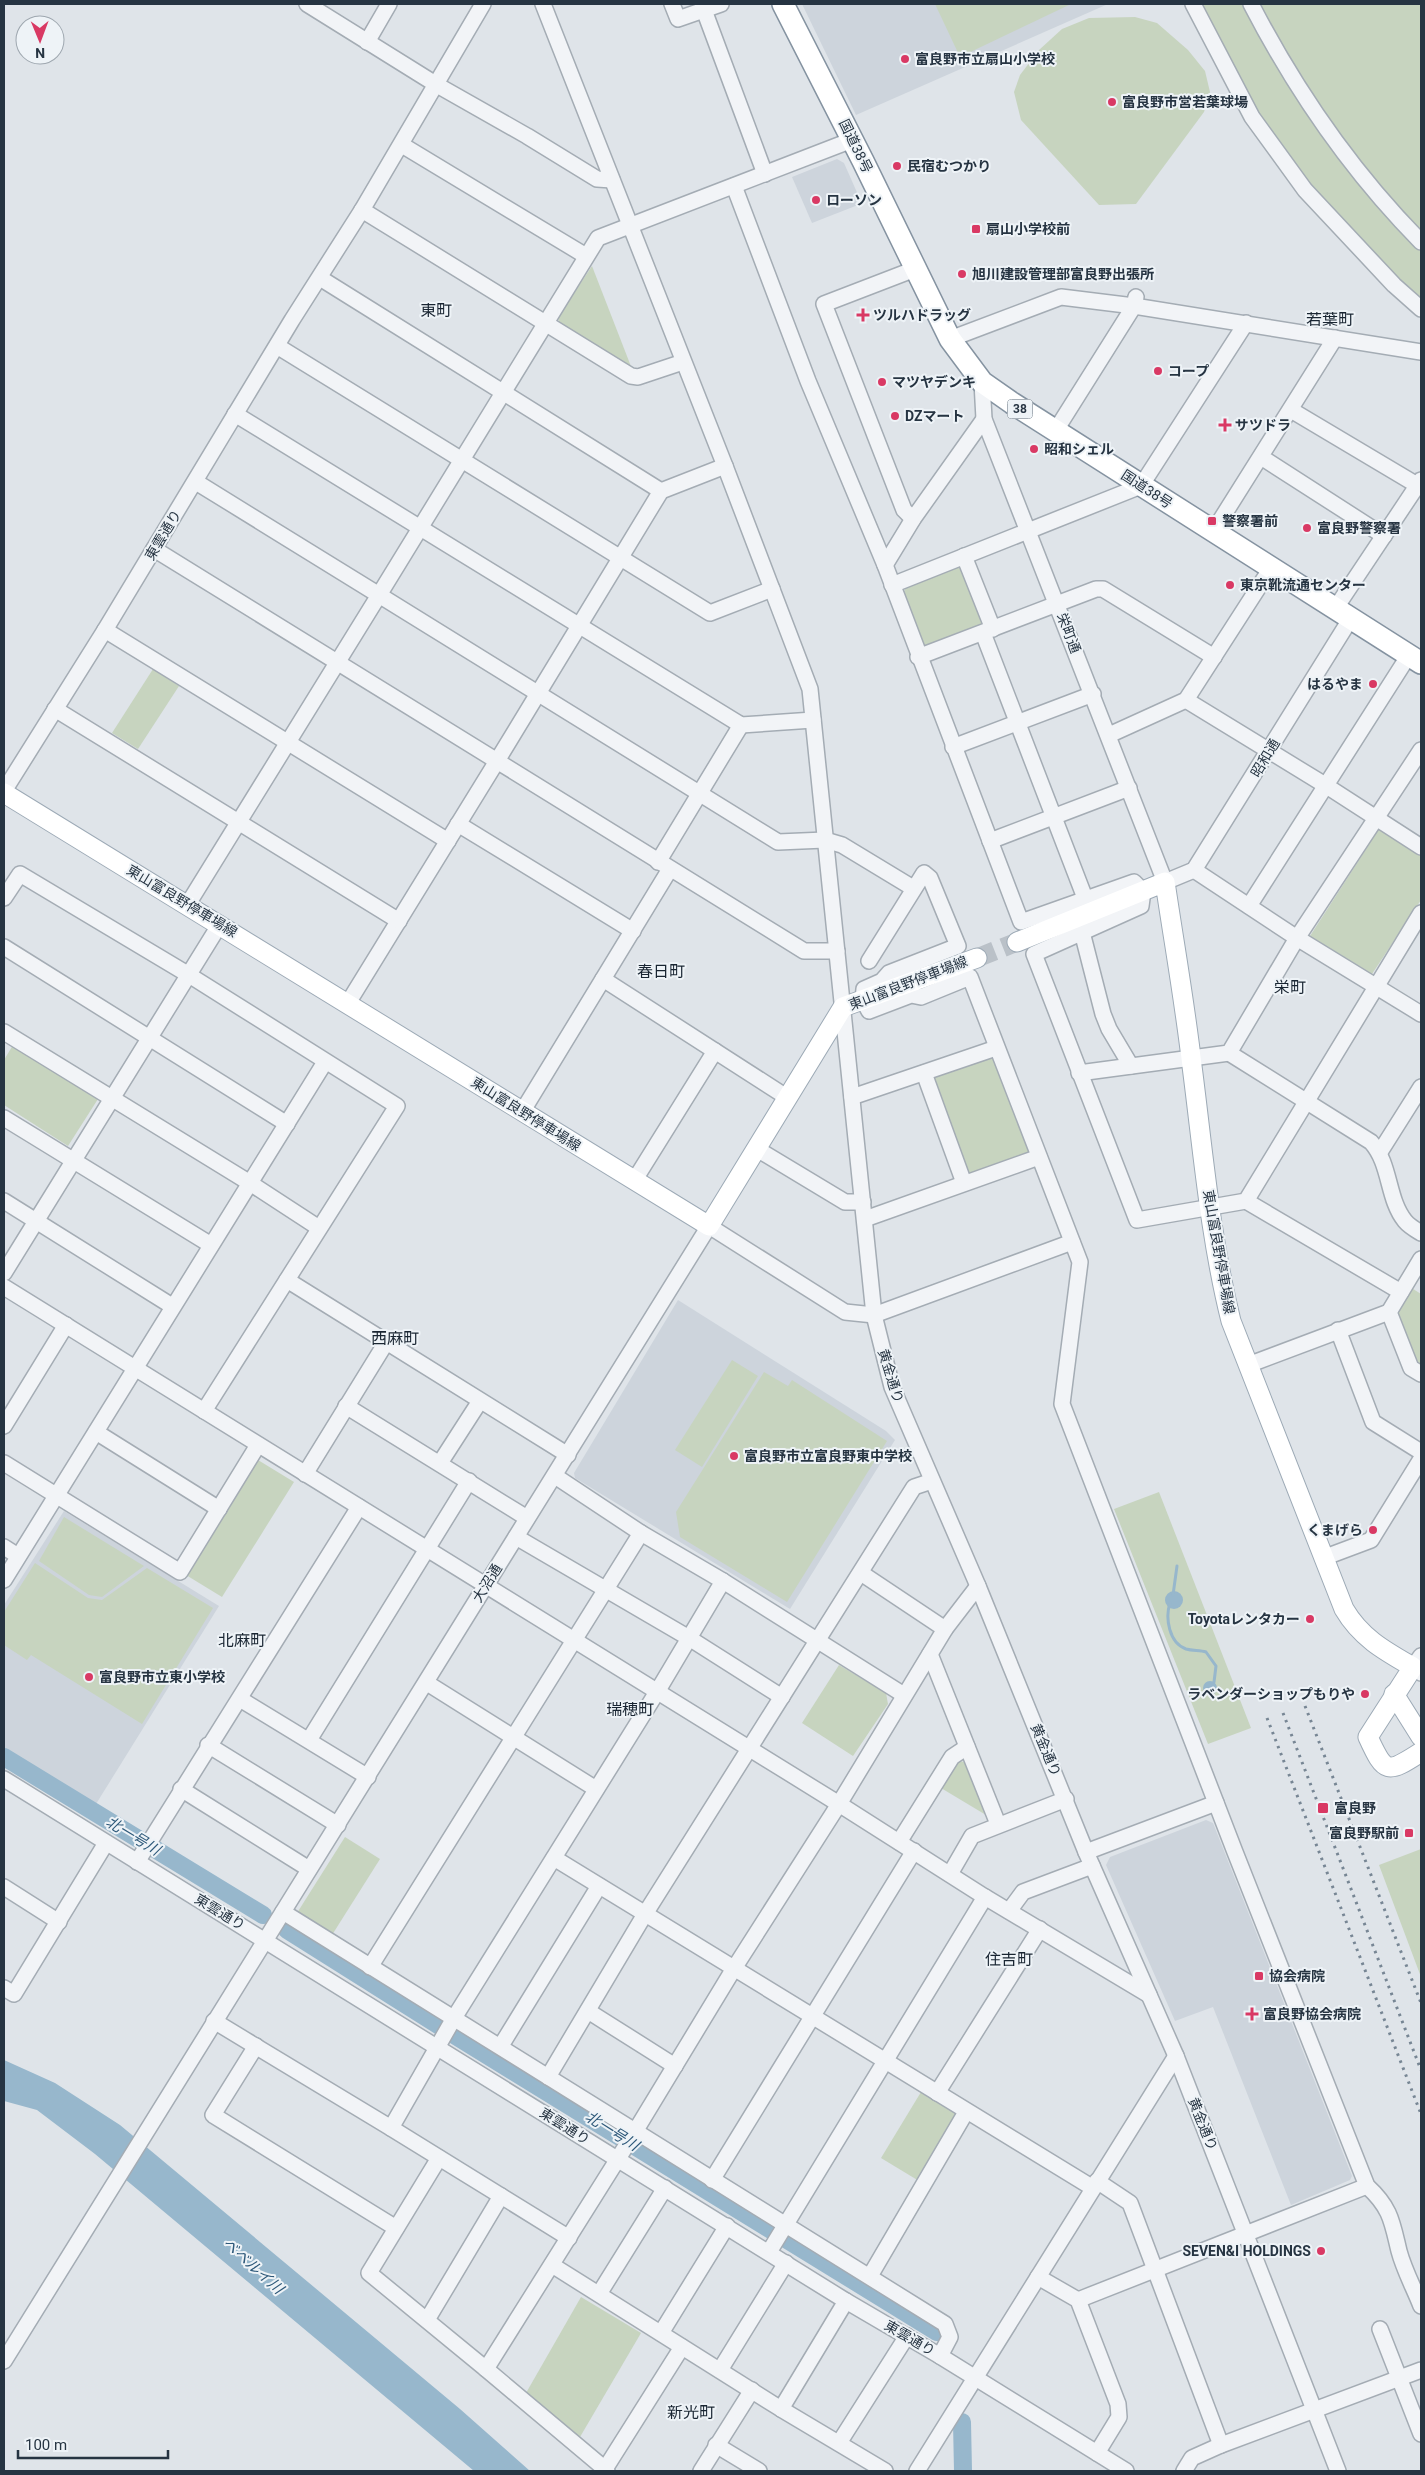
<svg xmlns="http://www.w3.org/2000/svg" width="1425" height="2475" font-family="Roboto,'Noto Sans JP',sans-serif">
	<rect width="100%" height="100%" fill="#dfe4e9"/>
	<g fill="#cdd4dc">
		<path d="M802 4H1108L856 115Z"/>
		<path d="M837 159 844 163 859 197 858 205 812 223 792 177Z"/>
		<path d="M678 1300 886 1431 895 1440 790 1609 575 1478 574 1473Z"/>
		<path d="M64 1511 219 1606 96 1804 4 1748V1605Z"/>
		<path d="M1206 1820 1213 1823 1352 2176 1350 2180 1291 2205 1213 2007 1175 2021 1106 1865 1110 1857Z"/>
	</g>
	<g fill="#c7d4bf">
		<path d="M935 4H1071L960 57Z"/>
		<path d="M1193 4H1421V309L1394 285 1252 117Z"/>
		<path d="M1135 17 1157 23 1188 50 1205 71 1210 92 1204 112 1136 204 1099 205 1021 120 1014 92 1020 75 1039 50 1062 29 1089 18Z"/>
		<path d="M592 266 632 369 560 325 558 317Z"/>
		<path d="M963 563 987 626 921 651 901 599 906 587Z"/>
		<path d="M153 669 179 686 138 749 112 733Z"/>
		<path d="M1379 829 1421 856V900L1372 974 1310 936Z"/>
		<path d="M13 1045 98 1099 68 1146 4 1105V1060Z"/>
		<path d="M994 1055 1031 1154 969 1177 932 1077Z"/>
		<path d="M1410 1287 1421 1294V1368L1416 1365 1393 1315Z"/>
		<path d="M732 1360 758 1376 702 1467 675 1450Z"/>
		<path d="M764 1372 788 1386 792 1380 887 1441 787 1602 680 1537 676 1512Z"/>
		<path d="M258 1460 294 1482 222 1597 186 1575Z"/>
		<path d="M1159 1492 1251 1728 1208 1744 1114 1509Z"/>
		<path d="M64 1517 144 1566 102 1597 89 1595 39 1561Z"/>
		<path d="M35 1563 88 1598 102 1600 147 1568 213 1608 142 1724 31 1655 27 1660 4 1645V1612Z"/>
		<path d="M839 1665 886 1693 888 1704 853 1756 802 1723Z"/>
		<path d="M956 1761 967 1762 986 1815 941 1788Z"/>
		<path d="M345 1837 380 1859 332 1935 297 1913Z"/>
		<path d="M1421 1849V1977L1379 1865Z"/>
		<path d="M921 2092 959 2116 919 2181 881 2158Z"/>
		<path d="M581 2297 641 2333 580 2437 526 2393Z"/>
	</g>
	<g fill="#97b7cc">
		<circle cx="1174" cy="1600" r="9"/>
		<circle cx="1210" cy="1688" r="7"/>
		<path d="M4 2060 55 2083 120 2125 460 2409 530 2471H474L95 2154 37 2110 4 2101Z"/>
	</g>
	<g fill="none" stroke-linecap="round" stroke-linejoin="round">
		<g stroke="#97b7cc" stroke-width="3">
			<path d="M1173 1595 1177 1566"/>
			<path d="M1170 1603C1165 1618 1169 1643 1186 1649 1193 1651 1200 1650 1206 1652L1216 1666 1214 1682"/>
		</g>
		<g stroke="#97b7cc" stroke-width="18">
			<path d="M4 1757 263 1915"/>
			<path d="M287 1930 454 2035 937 2332"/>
			<path d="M962 2422 963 2471"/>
		</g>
		<path stroke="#bac1c8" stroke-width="19" stroke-dasharray="19 9" stroke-linecap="butt" d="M977 958 1017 942"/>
		<defs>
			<g id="minor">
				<path d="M307 4 437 85 527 136 597 179 612 180"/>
				<path d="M543 4 725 466 810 689 874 1315 892 1387 978 1586 1086 1852 1176 2056 1338 2471"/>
				<path d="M672 4 678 19 721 4"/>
				<path d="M1193 4 1252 117 1305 190 1394 285 1421 309"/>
				<path d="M1251 4C1296 91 1352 172 1421 242"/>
				<path d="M704 10 765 174"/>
				<path d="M367 42 389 4"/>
				<path d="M852 140 598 238 379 595 778 842 825 840 842 845 913 888"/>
				<path d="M402 145 586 256"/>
				<path d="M734 186 808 381 885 565 1021 922 1134 882 1143 891 1141 906 1034 954 1137 1220 1246 1201 1421 913"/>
				<path d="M362 210 631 376 638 377 683 362"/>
				<path d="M320 278 661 491"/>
				<path d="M950 339 1061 297 1134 306 1421 352"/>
				<path d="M277 346 710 613 772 589"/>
				<path d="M982 382 984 419 1165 882 1194 870 1351 618"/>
				<path d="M1291 410 1417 485"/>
				<path d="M235 414 741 725 813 720"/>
				<path d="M1056 430 1134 306 1136 297"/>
				<path d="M1261 457 1384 536"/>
				<path d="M725 466 661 491 497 761 804 951H837"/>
				<path d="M913 519 904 510 824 304 915 269"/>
				<path d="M1213 532 1335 338"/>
				<path d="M154 549 497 761 348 1003"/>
				<path d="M964 556 993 629"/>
				<path d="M885 565 913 519 984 419"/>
				<path d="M892 585 1141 486 1246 323"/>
				<path d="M1335 609 1421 480"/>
				<path d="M105 630 448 841"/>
				<path d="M983 633 1085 898"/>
				<path d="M918 657 1096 589H1103L1214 657"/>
				<path d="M1186 700 1325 785 1421 847"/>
				<path d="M55 709 399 921"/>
				<path d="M1109 735 1186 700 1271 568"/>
				<path d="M953 747 1093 694"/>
				<path d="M4 791 105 630 292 320 362 210 483 4"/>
				<path d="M458 824 633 931"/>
				<path d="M990 841 1129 788"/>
				<path d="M658 862 741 725"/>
				<path d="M1194 870 1297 938 1421 1014"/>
				<path d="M4 898 20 874 189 975 397 1106 204 1411"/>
				<path d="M188 904 379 595 196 482"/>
				<path d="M1249 906 1409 655"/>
				<path d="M1082 932 1103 1014 1109 1029 1131 1066"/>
				<path d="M4 947 287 1124"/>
				<path d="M869 961 924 873 930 878 958 946 889 973 882 981 864 989 863 1000 869 1011 911 995 921 997 970 977 1080 1262 1062 1404 1235 1852 1367 2186C1391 2208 1392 2222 1399 2251 1404 2270 1414 2288 1421 2306"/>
				<path d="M603 979 788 1098"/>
				<path d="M4 1032 250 1183 319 1228"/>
				<path d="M1229 1053 1371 1142C1391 1164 1387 1199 1405 1221 1409 1226 1416 1230 1421 1233"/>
				<path d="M924 1073 964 1183"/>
				<path d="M1079 1073 1229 1053 1297 938 1421 750"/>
				<path d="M852 1097 996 1048"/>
				<path d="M522 1112 670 869"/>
				<path d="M4 1118 211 1245"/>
				<path d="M757 1149 845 1202H863"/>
				<path d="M1380 1152 1421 1087"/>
				<path d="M634 1181 715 1051"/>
				<path d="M4 1201 172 1306"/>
				<path d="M1246 1201 1401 1292"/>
				<path d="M865 1219 1039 1157"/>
				<path d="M4 1273 220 924"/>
				<path d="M287 1280 568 1455"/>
				<path d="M4 1287 839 1804 985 1897 1149 1995"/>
				<path d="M1389 1312 1411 1368 1421 1374"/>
				<path d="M1338 1330 1373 1422 1421 1452"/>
				<path d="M1248 1365 1389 1312 1421 1259"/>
				<path d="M346 1406 527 1518"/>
				<path d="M4 1426 66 1325"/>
				<path d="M96 1432 219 1509"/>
				<path d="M4 1463 180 1572 258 1445"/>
				<path d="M440 1463 480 1401"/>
				<path d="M305 1474 387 1341"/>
				<path d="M555 1476 641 1533 723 1581 904 1695"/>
				<path d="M516 1537 689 1638 782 1697"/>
				<path d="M4 1547 18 1556"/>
				<path d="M1323 1558 1371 1540 1421 1459"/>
				<path d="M861 1573 945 1629"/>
				<path d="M4 1580 325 1062"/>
				<path d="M930 1654 998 1824"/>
				<path d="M1421 1656 1413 1667 1421 1673"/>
				<path d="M427 1683 596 1789"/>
				<path d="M240 1699 368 1777"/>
				<path d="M309 1740 469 1481"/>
				<path d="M208 1745 338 1825"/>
				<path d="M4 1779 846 2301 940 2356 1126 2471"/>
				<path d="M181 1789 309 1869"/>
				<path d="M899 1842 952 1757 967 1747"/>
				<path d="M1086 1852 1216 1803"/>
				<path d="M554 1858 1093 2188"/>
				<path d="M137 1862 359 1507"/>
				<path d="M950 1874 972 1836 1066 1799"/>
				<path d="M4 1887 59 1922"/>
				<path d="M1009 1911 1023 1892 1092 1866"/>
				<path d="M283 1912 945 2324 950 2337 940 2356"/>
				<path d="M370 1967 641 1533"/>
				<path d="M4 1988 14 1994 106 1843"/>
				<path d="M588 2011 675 2066"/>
				<path d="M214 2021 391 2128"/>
				<path d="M502 2044 599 1886"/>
				<path d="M256 2046 213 2115 396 2228"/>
				<path d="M548 2077 645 1914 914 1487 932 1481"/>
				<path d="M937 2093 1040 1929"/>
				<path d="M439 2158 369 2273 486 2369 636 2130 733 1970 839 1804 945 1629 978 1586"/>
				<path d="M712 2180 914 1851"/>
				<path d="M1097 2181 1130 2203 1221 2445"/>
				<path d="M569 2238 391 2128 454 2018 657 1692 723 1581"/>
				<path d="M769 2252 985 1897"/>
				<path d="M552 2265 781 2409 885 2471"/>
				<path d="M870 2276 966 2112"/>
				<path d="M1038 2277 1078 2300 1118 2404 1119 2417 1097 2453"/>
				<path d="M599 2294 665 2188"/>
				<path d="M1078 2300 1367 2186"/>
				<path d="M427 2320 501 2196"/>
				<path d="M1380 2329 1421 2434"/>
				<path d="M661 2333 727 2226"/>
				<path d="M4 2361 709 1226 845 1312 874 1315 1072 1242"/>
				<path d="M486 2369 605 2469"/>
				<path d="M720 2370 786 2263"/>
				<path d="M781 2409 846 2301"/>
				<path d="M839 2443 907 2336"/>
				<path d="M716 2445 759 2471"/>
				<path d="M607 2471 605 2469 682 2347"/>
				<path d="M701 2471 752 2390"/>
				<path d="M917 2471 1176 2056"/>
				<path d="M1184 2471 1192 2458 1221 2445 1421 2370"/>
			</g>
			<g id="major">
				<path d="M4 793 709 1226 843 1007 977 958"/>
				<path d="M1017 942 1165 882C1174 943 1185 1004 1192 1066 1203 1151 1210 1237 1231 1321L1344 1609C1361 1638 1385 1651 1413 1667L1368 1737C1385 1774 1387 1774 1421 1752"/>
				<path d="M1394 1694 1421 1737"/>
			</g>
			<path id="highway" d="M783 4 863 161 950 339 982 382 1012 403 1421 663"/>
		</defs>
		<use href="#minor" stroke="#a4acb4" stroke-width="18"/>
		<use href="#major" stroke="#9daab6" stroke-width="21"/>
		<use href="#highway" stroke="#8593a1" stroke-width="24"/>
		<use href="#minor" stroke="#f2f4f7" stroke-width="15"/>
		<use href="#major" stroke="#fff" stroke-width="19"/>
		<use href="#highway" stroke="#fff" stroke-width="21"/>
		<g stroke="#778694" stroke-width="3" stroke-dasharray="2.5 5" stroke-linecap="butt">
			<path d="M1305 1706 1421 2003"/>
			<path d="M1283 1713 1421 2070"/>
			<path d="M1267 1718 1421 2114"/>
		</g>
	</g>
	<g fill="#d93964" stroke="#eef3f7" stroke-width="2">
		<circle cx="905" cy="59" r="5"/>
		<circle cx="1112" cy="102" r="5"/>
		<circle cx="897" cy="166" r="5"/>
		<circle cx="816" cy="200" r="5"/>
		<rect x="971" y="224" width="10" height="10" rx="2.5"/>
		<circle cx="962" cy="274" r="5"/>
		<path d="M860.5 307.5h5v5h5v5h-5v5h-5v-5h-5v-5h5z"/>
		<circle cx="1158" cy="371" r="5"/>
		<circle cx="882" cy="382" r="5"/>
		<circle cx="895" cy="416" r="5"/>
		<path d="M1222.5 417.5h5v5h5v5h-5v5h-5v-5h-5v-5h5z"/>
		<circle cx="1034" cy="449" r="5"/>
		<rect x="1207" y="516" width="10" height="10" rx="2.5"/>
		<circle cx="1307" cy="528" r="5"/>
		<circle cx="1230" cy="585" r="5"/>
		<circle cx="1373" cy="684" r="5"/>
		<circle cx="734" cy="1456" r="5"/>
		<circle cx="1373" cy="1530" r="5"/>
		<circle cx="1310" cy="1619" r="5"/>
		<circle cx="89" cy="1677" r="5"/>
		<circle cx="1365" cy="1694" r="5"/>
		<rect x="1317" y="1802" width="12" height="12" rx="2.5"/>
		<rect x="1404" y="1828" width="10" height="10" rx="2.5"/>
		<rect x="1254" y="1971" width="10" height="10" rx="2.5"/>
		<path d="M1249.5 2006.5h5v5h5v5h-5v5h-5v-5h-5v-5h5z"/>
		<circle cx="1321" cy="2251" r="5"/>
	</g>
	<g text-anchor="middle" stroke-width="4" stroke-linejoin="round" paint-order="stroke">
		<rect fill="#eef3f7" stroke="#626d78" stroke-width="1" x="1007.5" y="399.5" width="25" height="19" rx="4"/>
		<g font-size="12" font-weight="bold" fill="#263442">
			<text x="1020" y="413">38</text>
		</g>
		<g font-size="14" font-weight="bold" fill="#263442" stroke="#eef3f7" text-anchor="start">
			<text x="915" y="64">富良野市立扇山小学校</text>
			<text x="1122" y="107">富良野市営若葉球場</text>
			<text x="907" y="171">民宿むつかり</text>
			<text x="826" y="205">ローソン</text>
			<text x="986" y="234">扇山小学校前</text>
			<text x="972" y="279">旭川建設管理部富良野出張所</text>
			<text x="873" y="320">ツルハドラッグ</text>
			<text x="1168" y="376">コープ</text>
			<text x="892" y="387">マツヤデンキ</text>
			<text x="905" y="421">DZマート</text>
			<text x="1235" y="430">サツドラ</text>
			<text x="1044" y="454">昭和シェル</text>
			<text x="1222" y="526">警察署前</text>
			<text x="1317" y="533">富良野警察署</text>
			<text x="1240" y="590">東京靴流通センター</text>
			<text x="1363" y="689" text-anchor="end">はるやま</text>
			<text x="744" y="1461">富良野市立富良野東中学校</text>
			<text x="1363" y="1535" text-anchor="end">くまげら</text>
			<text x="1300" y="1624" text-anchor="end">Toyotaレンタカー</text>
			<text x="99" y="1682">富良野市立東小学校</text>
			<text x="1355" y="1699" text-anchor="end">ラベンダーショップもりや</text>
			<text x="1334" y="1813">富良野</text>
			<text x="1399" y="1838" text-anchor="end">富良野駅前</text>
			<text x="1269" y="1981">協会病院</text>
			<text x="1263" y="2019">富良野協会病院</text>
			<text x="1311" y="2256" text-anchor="end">SEVEN&amp;I HOLDINGS</text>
		</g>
		<g font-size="14" fill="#263442" stroke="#eef3f7">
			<text transform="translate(856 146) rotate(64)" y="5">国道38号</text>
			<text transform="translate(1147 489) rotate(33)" y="5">国道38号</text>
			<text transform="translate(163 535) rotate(-59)" y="5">東雲通り</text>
			<text transform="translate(1069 633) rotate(69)" y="5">栄町通</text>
			<text transform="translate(1265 758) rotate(-59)" y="5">昭和通</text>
			<text transform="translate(182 901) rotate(31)" y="5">東山富良野停車場線</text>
			<text transform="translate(908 983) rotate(-21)" y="5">東山富良野停車場線</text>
			<text transform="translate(526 1114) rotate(32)" y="5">東山富良野停車場線</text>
			<text transform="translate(1219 1252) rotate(80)" y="5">東山富良野停車場線</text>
			<text transform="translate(891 1376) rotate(73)" y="5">黄金通り</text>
			<text transform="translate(487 1583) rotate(-58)" y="5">大沼通</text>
			<text transform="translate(1046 1750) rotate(67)" y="5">黄金通り</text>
			<text transform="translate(220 1912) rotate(31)" y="5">東雲通り</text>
			<text transform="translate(1203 2124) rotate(68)" y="5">黄金通り</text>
			<text transform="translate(565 2126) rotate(32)" y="5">東雲通り</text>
			<text transform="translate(910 2338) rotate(30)" y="5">東雲通り</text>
		</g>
		<g font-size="15" font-style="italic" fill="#2d5879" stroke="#eef3f7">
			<text transform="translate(133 1836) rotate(31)" y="5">北一号川</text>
			<text transform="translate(612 2131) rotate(32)" y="5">北一号川</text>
			<text transform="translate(253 2266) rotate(42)" y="5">ベベルイ川</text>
		</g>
		<g font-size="16" fill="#192532" stroke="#eef3f7">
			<text x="436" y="316">東町</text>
			<text x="1330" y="325">若葉町</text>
			<text x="661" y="977">春日町</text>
			<text x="1290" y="993">栄町</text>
			<text x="395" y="1344">西麻町</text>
			<text x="242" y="1646">北麻町</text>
			<text x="630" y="1715">瑞穂町</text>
			<text x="1009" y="1965">住吉町</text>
			<text x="691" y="2418">新光町</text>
		</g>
	</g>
	<rect width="1425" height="2475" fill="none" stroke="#263442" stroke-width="10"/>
	<g transform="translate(40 40) rotate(179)"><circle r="24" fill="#eef3f7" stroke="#9ea7af"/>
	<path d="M0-4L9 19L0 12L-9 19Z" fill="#d93964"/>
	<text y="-8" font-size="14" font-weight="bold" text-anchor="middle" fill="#263442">N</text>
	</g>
	<path d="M18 2450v8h150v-8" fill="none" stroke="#263442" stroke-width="2.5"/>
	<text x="25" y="2450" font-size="15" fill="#263442" stroke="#eef3f7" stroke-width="4" paint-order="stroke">100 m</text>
</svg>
